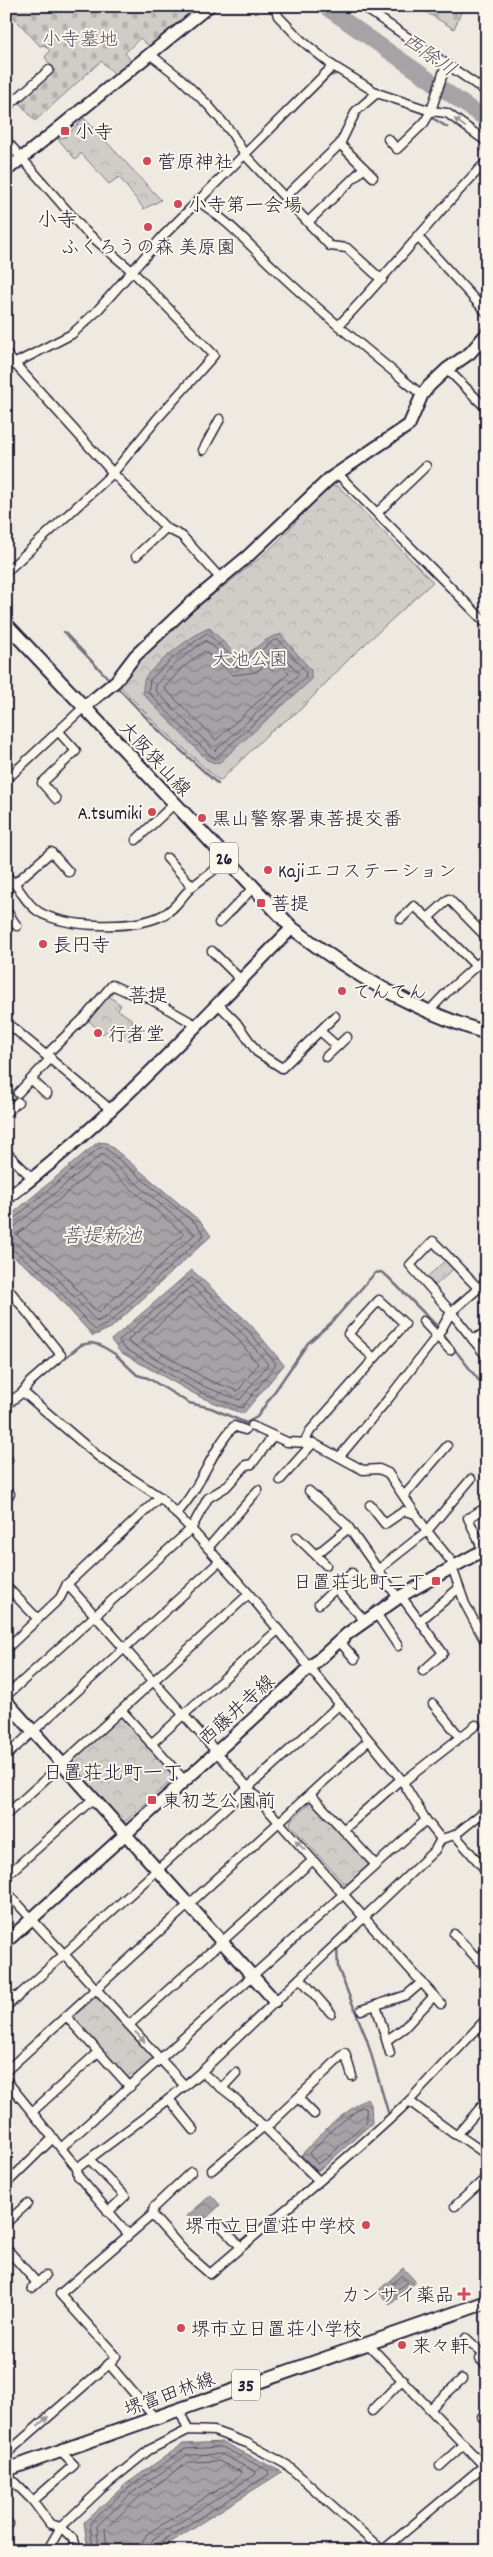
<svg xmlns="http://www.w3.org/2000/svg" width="493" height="2557" font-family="Dekko,'Klee One',sans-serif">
	<defs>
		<pattern id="forest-crowns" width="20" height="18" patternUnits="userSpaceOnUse" patternTransform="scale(1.25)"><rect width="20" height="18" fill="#d0cdc9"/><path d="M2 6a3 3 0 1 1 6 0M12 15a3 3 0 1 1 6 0" fill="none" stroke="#b2b0ae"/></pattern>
		<pattern id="cemetery-stones" width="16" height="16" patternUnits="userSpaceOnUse" patternTransform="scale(1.25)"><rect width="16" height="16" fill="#d0cdc9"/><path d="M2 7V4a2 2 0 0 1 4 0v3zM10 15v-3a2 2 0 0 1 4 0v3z" fill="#b2b0ae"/></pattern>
		<pattern id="water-waves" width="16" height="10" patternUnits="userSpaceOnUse" patternTransform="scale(1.25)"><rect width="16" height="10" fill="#a6a3a7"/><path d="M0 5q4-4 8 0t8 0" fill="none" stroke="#878489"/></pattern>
	</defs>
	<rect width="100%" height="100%" fill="#eeeae2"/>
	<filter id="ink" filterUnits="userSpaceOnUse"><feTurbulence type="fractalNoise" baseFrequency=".02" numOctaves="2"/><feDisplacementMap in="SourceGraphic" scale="10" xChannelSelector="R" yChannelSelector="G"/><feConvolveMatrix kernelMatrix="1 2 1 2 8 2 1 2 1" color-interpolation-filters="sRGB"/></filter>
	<g filter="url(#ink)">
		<g fill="url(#forest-crowns)" stroke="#797882">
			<path d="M84 118 161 200 144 209 119 177 109 184 81 153 76 160 58 139 65 137Z"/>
			<path d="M331 486H338L433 582 352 656 300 710 270 732 221 780 217 779 157 725 120 686C157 634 213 596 262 556 287 535 306 507 331 486Z"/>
			<path d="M113 992 110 997 121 1005 118 1010 133 1020 128 1028 136 1035 130 1041 114 1025 103 1034 88 1020 96 1007Z"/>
			<path d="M446 1260 453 1269 435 1286 427 1277Z"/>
			<path d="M120 1717H123L173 1773 174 1778 126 1821H121L71 1766V1761Z"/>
			<path d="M311 1802H314L368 1862V1865L348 1883 344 1884 290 1824 291 1820Z"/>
			<path d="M95 1998 99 1999 152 2057 153 2061 132 2079H129L75 2019V2015Z"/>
		</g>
		<g fill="url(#cemetery-stones)" stroke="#797882">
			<path d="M6 6H199L150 47 140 38 125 53 132 62 116 75 101 61 35 121 18 101 53 69 45 57 50 51 44 45 40 46 8 11 6 12Z"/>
			<path d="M416 6H466L462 10 454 29Z"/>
		</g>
		<g fill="url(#water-waves)" stroke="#716f7c">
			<path d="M210 628 238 657C255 654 264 635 281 635L311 670V680L220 762 215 763 207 760 143 694C143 690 143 682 145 678 151 667 198 630 210 628Z"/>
			<path d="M98 1142 107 1143 201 1222 211 1236 111 1328 93 1336 40 1277 6 1251V1219Z"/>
			<path d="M192 1270 250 1324 284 1365 243 1414 200 1397 120 1352 111 1340Z"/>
			<path d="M366 2098 371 2104 372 2123 319 2171 316 2170 301 2155 332 2123Z"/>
			<path d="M211 2195 220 2205 197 2227 187 2216Z"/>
			<path d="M403 2268 416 2282 390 2305 378 2291Z"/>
			<path d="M223 2442 282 2472 156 2551H88L84 2522 126 2484 183 2444Z"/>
		</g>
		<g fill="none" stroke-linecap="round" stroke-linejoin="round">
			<g stroke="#575666" stroke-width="1">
				<path d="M207 633 238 662 251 659 274 640H279L306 672 305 678 215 758 210 755 148 692 150 680 172 659Z"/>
				<path d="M206 641C222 650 231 678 255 664 262 659 269 651 277 648L299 674 215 751 155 690C157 675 193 649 206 641Z"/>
				<path d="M205 651 233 675 256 672 275 658 289 673 216 740 164 688 181 669Z"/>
				<path d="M102 1164 184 1234 98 1313 54 1264 17 1235Z"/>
				<path d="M6 1222 11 1221 99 1148 104 1147 197 1225 204 1235 109 1323 95 1330 44 1274 11 1248 6 1247"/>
				<path d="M6 1228 15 1226 102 1154 195 1234 105 1318 97 1322 48 1268 15 1243 6 1241"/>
				<path d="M192 1278 246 1328 276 1364 242 1408 202 1393 124 1348 119 1341Z"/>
				<path d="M192 1286 241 1332 268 1364 240 1400 205 1387 128 1342 129 1339Z"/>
				<path d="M190 1297 236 1337 258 1364 238 1391 208 1380 141 1341Z"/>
				<path d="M362 2107 366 2108 367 2121 327 2158 317 2164 309 2153 335 2127Z"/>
				<path d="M402 2276 407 2282 389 2296 386 2290Z"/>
				<path d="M93 2551 90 2523 129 2487 185 2449 222 2447 269 2471 268 2475 157 2544 154 2551"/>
				<path d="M99 2551 97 2526 133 2492 187 2455 221 2454 256 2472 255 2475 153 2539 148 2551"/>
				<path d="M107 2551 105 2529 138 2498 189 2462 219 2461 241 2472 240 2476 147 2534 142 2542 140 2551"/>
			</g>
			<g stroke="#716f7c" stroke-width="2.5">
				<path d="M383 99 423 113"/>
				<path d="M434 119 447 127"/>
				<path d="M261 144 329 76 339 73"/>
				<path d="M64 632 109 679"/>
				<path d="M119 689 156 728 218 784"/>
				<path d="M445 1337 487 1391"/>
				<path d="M51 1369 81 1345 91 1343 100 1345 115 1354 137 1375 148 1378 189 1403 211 1408 246 1423 257 1417 308 1343 331 1323 375 1273 381 1272 387 1276 438 1327"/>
				<path d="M31 1388 41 1377"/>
				<path d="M6 1412 20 1399"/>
				<path d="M337 1948 338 1968 367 2040 388 2112"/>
			</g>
			<path stroke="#a6a3a7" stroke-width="16" d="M324 6 487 120"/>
			<defs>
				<g id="street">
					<path d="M275 6 278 16 301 40 333 66 377 93 431 111 447 113 487 142"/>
					<path d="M362 6 487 92"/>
					<path d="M151 55 179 77 208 105 231 132 245 155 330 246 347 248 382 280"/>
					<path d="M6 108 49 70"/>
					<path d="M388 139 397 149 424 123 431 111 446 64"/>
					<path d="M6 140 84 230 132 271 214 355 157 419 113 473 6 572"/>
					<path d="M340 144 373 177"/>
					<path d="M285 197 340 144 356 111 377 93"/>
					<path d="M198 201C231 223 247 243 275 269 321 313 372 354 422 395"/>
					<path d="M308 222 364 168"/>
					<path d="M417 236 487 313"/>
					<path d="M339 325C390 272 435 214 487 161"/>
					<path d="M6 354 113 473 166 528 182 536 220 578"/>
					<path d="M6 368 72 334 96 312 164 235 333 66"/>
					<path d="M447 369 487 409"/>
					<path d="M203 450 220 419"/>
					<path d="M337 473 487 624"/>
					<path d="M377 513 426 466"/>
					<path d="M136 556 166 528"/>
					<path d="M6 780 83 708"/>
					<path d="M56 799 42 783 76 751 59 732"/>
					<path d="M136 840 174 804"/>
					<path d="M167 858 192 886"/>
					<path d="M6 876C20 885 23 902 39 912 67 928 134 930 163 915 176 909 182 895 193 886 204 877 215 870 226 860"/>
					<path d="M14 884 51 852 69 872"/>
					<path d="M6 910 17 926"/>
					<path d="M401 919 414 906 428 918"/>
					<path d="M219 923 253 888"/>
					<path d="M212 951 241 980"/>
					<path d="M476 966 428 918 449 899 487 938"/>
					<path d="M217 1003 236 1022 257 1052 282 1068 335 1016"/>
					<path d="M428 1012 449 990 487 956"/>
					<path d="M6 1022 110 1109"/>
					<path d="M320 1031 337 1046"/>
					<path d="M46 1055 85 1017 112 985 136 996H145L196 1025"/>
					<path d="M326 1057 347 1037"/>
					<path d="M31 1079 47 1094"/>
					<path d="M18 1093 51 1058"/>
					<path d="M6 1113 18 1102"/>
					<path d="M6 1152 33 1179"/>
					<path d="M6 1286 61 1355 30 1382 23 1392 99 1457 160 1497 191 1529 249 1594 401 1779 426 1820 441 1839 455 1835 487 1809"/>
					<path d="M478 1288 433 1241 410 1265 451 1312 487 1357"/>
					<path d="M423 1321 450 1350"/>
					<path d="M473 1340 487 1331"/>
					<path d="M6 1405 23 1392"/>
					<path d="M252 1426 287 1442 313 1443 363 1470 379 1469 388 1473 427 1531 455 1566"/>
					<path d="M304 1443 310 1431 405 1324 379 1300 348 1334 374 1358"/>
					<path d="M340 1456 389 1398 440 1332 451 1312 487 1281"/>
					<path d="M6 1457 8 1460"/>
					<path d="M280 1480 313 1443"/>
					<path d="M309 1491 346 1524 398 1598"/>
					<path d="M404 1496 447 1446"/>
					<path d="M6 1498 10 1494"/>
					<path d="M370 1505 385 1524 404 1511 415 1514"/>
					<path d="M176 1514C200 1490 210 1452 234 1426L245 1430"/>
					<path d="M297 1537 326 1565"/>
					<path d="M208 1548 258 1490"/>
					<path d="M483 1550 468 1518 487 1507"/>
					<path d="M317 1554 349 1528"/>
					<path d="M452 1567 465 1604 487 1645"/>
					<path d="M379 1569 427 1531 471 1479"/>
					<path d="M67 1584 441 2004"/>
					<path d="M6 1586 38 1619"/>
					<path d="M335 1588 365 1621"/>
					<path d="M401 1596 443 1653 423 1671"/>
					<path d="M319 1604 352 1573"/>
					<path d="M376 1613 398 1646"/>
					<path d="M420 1621 459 1588"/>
					<path d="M339 1641 355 1659"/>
					<path d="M6 1649 60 1598 67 1584 160 1497"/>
					<path d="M6 1696 191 1529 208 1498 226 1487 246 1465 252 1464 273 1436"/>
					<path d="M433 1704 460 1737"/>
					<path d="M122 1711 184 1780"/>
					<path d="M151 1744 278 1630"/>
					<path d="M6 1756 219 1562"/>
					<path d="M403 1782 476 1725"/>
					<path d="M310 1794 375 1864"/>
					<path d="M6 1815 249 1594"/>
					<path d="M343 1830 401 1779"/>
					<path d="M455 1835 487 1872"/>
					<path d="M6 1876 94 1798"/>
					<path d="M6 1891 185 2086"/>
					<path d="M454 1934 485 1967"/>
					<path d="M478 1959 487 1950"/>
					<path d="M300 1978 331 2013"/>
					<path d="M6 1994 17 1998"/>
					<path d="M376 2005 390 2053"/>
					<path d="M6 2007 339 1705"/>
					<path d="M361 2010 407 1995 422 1982"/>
					<path d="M66 2016 130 2087"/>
					<path d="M129 2025 313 1860"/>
					<path d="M387 2040 404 2028 434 1996"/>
					<path d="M6 2071 368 1741"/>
					<path d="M201 2072 237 2100 319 2181"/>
					<path d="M6 2080 77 2168 78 2176 128 2234"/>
					<path d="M223 2087 236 2073"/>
					<path d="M298 2098 314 2114"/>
					<path d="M169 2099 194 2130"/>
					<path d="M409 2101 487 2018"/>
					<path d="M32 2112 98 2052"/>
					<path d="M457 2135 487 2100"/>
					<path d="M61 2148 426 1820"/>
					<path d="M90 2160 125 2196 108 2212"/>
					<path d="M77 2168 169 2099 201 2072 394 1889 435 1850 441 1839"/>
					<path d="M212 2170 263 2127 268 2126 345 2053 352 2076"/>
					<path d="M6 2184 53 2138"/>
					<path d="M455 2206 487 2177"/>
					<path d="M152 2215 154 2207 191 2172"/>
					<path d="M6 2223 27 2204"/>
					<path d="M220 2225 241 2247"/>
					<path d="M6 2248 37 2283"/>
					<path d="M32 2288 45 2276"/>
					<path d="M466 2338 484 2355"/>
					<path d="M367 2343 484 2466"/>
					<path d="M486 2353 480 2359 487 2366"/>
					<path d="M431 2408 462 2379"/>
					<path d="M179 2409 188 2430"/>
					<path d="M372 2411 403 2379"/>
					<path d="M482 2417 487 2412"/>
					<path d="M155 2418 109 2364 116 2356 60 2294 152 2215 185 2252 210 2274C276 2216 346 2162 409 2101L454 2134 460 2136 487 2155"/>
					<path d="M6 2454 109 2364"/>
					<path d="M440 2466 464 2444"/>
					<path d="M6 2474 33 2501 50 2524 61 2527 74 2540 77 2551"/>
					<path d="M33 2501 74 2465 60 2451"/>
					<path d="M6 2521 9 2524"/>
					<path d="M47 2551 61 2527 101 2489 149 2450 188 2430 214 2431 247 2443 287 2465 383 2551"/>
					<path d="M382 2551 487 2463"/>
				</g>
				<g id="secondary">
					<path d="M6 171 209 6"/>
					<path d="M83 708 116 681 135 656 189 605 248 556 329 479 409 425 422 395 429 386 447 369 470 353 487 333"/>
					<path d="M6 1199C110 1120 200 1021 292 928"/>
					<path d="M6 1701 275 2001"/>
					<path d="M6 1942 347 1634 401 1596 487 1548"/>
				</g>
				<g id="primary">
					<path d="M6 624 292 928C352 974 414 1011 487 1033"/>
					<path d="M6 2470 487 2302"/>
				</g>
			</defs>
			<use href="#street" stroke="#22223b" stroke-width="11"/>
			<use href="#secondary" stroke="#22223b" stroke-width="15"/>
			<use href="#primary" stroke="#22223b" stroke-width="16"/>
			<use href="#street" stroke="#fbf7ec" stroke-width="8"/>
			<use href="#secondary" stroke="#fbf7ec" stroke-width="11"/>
			<use href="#primary" stroke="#fbf7ec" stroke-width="12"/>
		</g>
		<defs><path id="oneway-solid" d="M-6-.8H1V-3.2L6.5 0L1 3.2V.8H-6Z" transform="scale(1.25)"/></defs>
		<g fill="#99979c">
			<use href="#oneway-solid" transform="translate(460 123) rotate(-143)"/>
			<use href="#oneway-solid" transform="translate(300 1845) rotate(-132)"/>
			<use href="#oneway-solid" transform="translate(140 2037) rotate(47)"/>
			<use href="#oneway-solid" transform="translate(43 2421) rotate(-41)"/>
		</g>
	</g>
	<g fill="#d1495b" stroke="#fbf7ec" stroke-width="2">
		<rect x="60" y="126" width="10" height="10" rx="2.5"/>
		<circle cx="147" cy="161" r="5"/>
		<circle cx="178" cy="204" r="5"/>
		<circle cx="148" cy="227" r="5"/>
		<circle cx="152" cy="812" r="5"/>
		<circle cx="202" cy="818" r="5"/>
		<circle cx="268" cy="870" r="5"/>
		<rect x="256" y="898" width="10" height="10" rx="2.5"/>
		<circle cx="43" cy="944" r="5"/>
		<circle cx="342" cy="991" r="5"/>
		<circle cx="98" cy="1033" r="5"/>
		<rect x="431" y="1576" width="10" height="10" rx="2.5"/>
		<rect x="147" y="1795" width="10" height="10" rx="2.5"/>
		<circle cx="366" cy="2225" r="5"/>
		<path d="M461.5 2286.5h5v5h5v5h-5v5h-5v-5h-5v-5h5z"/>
		<circle cx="181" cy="2328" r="5"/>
		<circle cx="402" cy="2345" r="5"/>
	</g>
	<g text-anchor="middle" stroke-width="4" stroke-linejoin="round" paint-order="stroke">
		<g fill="#fbf7ec" stroke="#636270" stroke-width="1">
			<rect x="210" y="842.5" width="28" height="31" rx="4"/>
			<rect x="232" y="2369.5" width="28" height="31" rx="4"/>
		</g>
		<g font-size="18" font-weight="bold" fill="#22223b">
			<text x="224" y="864">26</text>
			<text x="246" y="2391">35</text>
		</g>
		<g font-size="19" fill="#565566" stroke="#fbf7ec">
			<text x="80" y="45">小寺墓地</text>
			<text x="250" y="665">大池公園</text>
		</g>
		<g font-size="19" fill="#22223b" stroke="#fbf7ec" text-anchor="start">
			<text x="75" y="138">小寺</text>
			<text x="157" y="168">菅原神社</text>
			<text x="188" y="211">小寺第一会場</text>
			<text x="148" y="253" text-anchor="middle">ふくろうの森 美原園</text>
			<text x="142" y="819" text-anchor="end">A.tsumiki</text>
			<text x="212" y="825">黒山警察署東菩提交番</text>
			<text x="278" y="877">Kajiエコステーション</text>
			<text x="271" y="910">菩提</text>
			<text x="53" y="951">長円寺</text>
			<text x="352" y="998">てんてん</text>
			<text x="108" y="1040">行者堂</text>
			<text x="426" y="1588" text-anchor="end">日置荘北町二丁</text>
			<text x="162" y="1807">東初芝公園前</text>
			<text x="356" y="2232" text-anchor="end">堺市立日置荘中学校</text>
			<text x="454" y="2301" text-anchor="end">カンサイ薬品</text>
			<text x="191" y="2335">堺市立日置荘小学校</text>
			<text x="412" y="2352">来々軒</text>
		</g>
		<g font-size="19" fill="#22223b" stroke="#fbf7ec">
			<text transform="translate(156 758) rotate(47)" y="7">大阪狭山線</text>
			<text transform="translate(236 1709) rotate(-42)" y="7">西藤井寺線</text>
			<text transform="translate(169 2393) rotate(-20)" y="7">堺富田林線</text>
		</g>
		<g font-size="20" font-style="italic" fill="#575666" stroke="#fbf7ec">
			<text transform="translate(430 54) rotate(35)" y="7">西除川</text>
			<text x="102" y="1242">菩提新池</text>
		</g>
		<g font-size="20" fill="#22223b" stroke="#fbf7ec">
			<text x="57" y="226">小寺</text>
			<text x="148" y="1002">菩提</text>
			<text x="113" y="1779">日置荘北町一丁</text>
		</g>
	</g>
	<rect width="493" height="2557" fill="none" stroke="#fbf7ec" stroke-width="25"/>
	<rect x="12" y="12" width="468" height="2532" fill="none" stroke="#22223b" stroke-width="2" filter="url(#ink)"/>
</svg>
